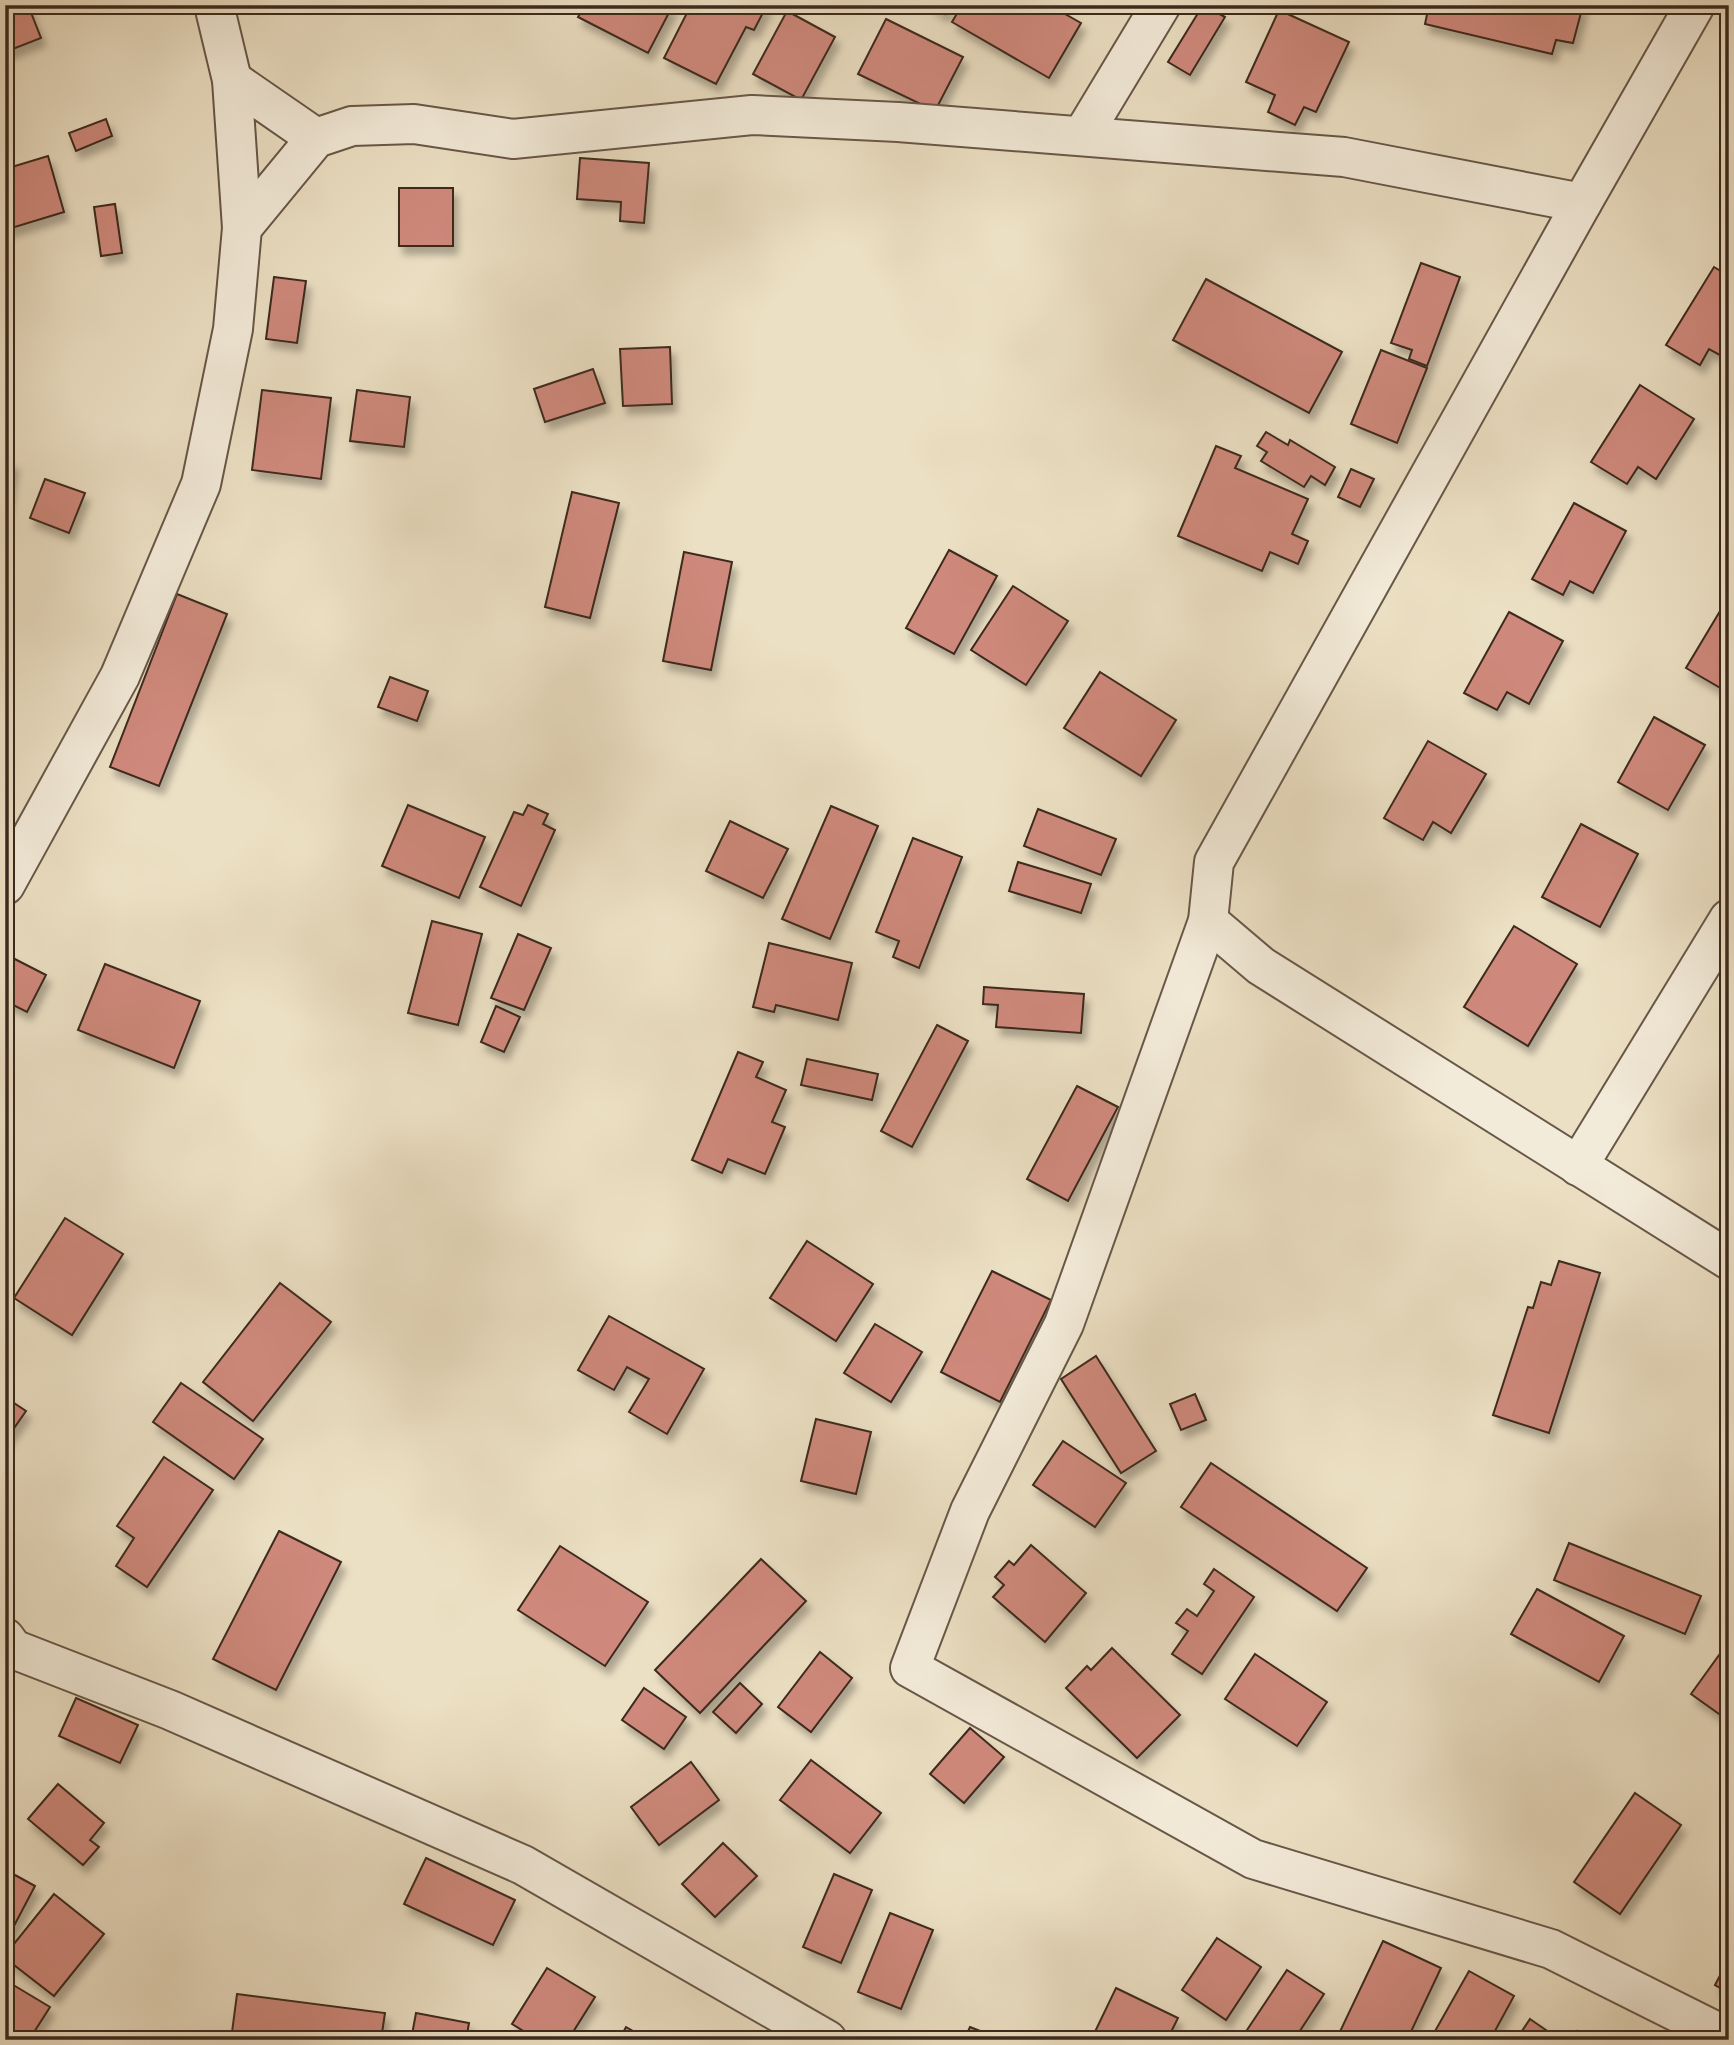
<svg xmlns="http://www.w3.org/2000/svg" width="1734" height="2045" font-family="'IM FELL Great Primer',serif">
	<defs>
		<filter id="shadow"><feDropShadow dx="4.5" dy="8" stdDeviation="3.5" flood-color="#0004"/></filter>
	</defs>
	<rect width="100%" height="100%" fill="#ece0c4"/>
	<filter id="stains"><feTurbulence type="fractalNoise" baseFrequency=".00286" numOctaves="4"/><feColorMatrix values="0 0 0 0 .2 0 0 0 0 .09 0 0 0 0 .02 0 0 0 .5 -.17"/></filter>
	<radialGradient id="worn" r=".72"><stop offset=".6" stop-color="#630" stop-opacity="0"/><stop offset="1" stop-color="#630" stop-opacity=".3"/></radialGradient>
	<g fill="#cf897c" stroke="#3c291e" stroke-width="2" filter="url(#shadow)">
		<path d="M5 5H28L41 38 5 52Z"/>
		<path d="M585 5H673L648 53 578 17Z"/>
		<path d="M691 5H767L754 30 746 27 716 84 664 58Z"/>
		<path d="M930 5H950L945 14Z"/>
		<path d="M962 5H1049L1081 23 1049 78 952 22Z"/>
		<path d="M1203 5 1225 17 1190 75 1168 62Z"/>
		<path d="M1429 5H1583L1573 43 1556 40 1552 54 1425 24Z"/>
		<path d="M1279 10 1349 42 1316 112 1304 107 1295 125 1268 112 1275 95 1246 82Z"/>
		<path d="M787 11 835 37 801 100 753 74Z"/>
		<path d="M886 19 963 57 935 111 858 74Z"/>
		<path d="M106 119 112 136 76 151 69 133Z"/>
		<path d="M48 156 64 212 5 230V169Z"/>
		<path d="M580 158 649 163 644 223 620 221 621 202 577 199Z"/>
		<rect x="399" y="188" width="54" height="58"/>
		<path d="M115 204 122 253 101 256 94 207Z"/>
		<path d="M1421 263 1460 277 1427 366 1409 359 1412 350 1391 343Z"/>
		<path d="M1714 267 1729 276V360L1709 349 1700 365 1666 345Z"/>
		<path d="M274 277 306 281 297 343 266 339Z"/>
		<path d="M1206 279 1342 352 1309 413 1173 340Z"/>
		<path d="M670 347 672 404 623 406 620 349Z"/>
		<path d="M1381 350 1427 368 1397 443 1351 424Z"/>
		<path d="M593 369 605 403 545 422 534 389Z"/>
		<path d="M1640 385 1694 419 1656 479 1638 467 1627 484 1591 462Z"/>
		<path d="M262 390 331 398 321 479 252 470Z"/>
		<path d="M357 390 410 397 404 447 350 441Z"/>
		<path d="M1266 432 1288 445 1290 440 1335 467 1325 485 1311 476 1304 487 1261 461 1267 452 1257 446Z"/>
		<path d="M1216 446 1241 456 1235 468 1308 499 1292 534 1308 541 1298 564 1270 552 1262 571 1178 536Z"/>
		<path d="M5 461 14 462 5 517Z"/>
		<path d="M1351 469 1374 479 1360 507 1338 497Z"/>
		<path d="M45 479 85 493 69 533 30 518Z"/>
		<path d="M572 492 619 503 590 618 545 607Z"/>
		<path d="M1574 503 1626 531 1593 593 1570 581 1563 595 1532 579Z"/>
		<path d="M949 550 997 576 954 654 906 628Z"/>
		<path d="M684 552 732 562 711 670 663 661Z"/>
		<path d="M1013 586 1068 621 1026 685 971 650Z"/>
		<path d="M177 594 227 614 159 786 110 767Z"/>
		<path d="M1729 596V693L1686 668Z"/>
		<path d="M1509 612 1563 641 1529 704 1507 692 1497 710 1464 693Z"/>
		<path d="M1100 672 1176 720 1141 776 1064 728Z"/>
		<path d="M390 677 428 691 417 721 378 707Z"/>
		<path d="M1654 717 1705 745 1668 810 1618 782Z"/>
		<path d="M1428 741 1486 774 1451 833 1433 822 1423 840 1384 818Z"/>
		<path d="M408 805 485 837 459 898 382 866Z"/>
		<path d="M528 805 548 814 543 824 555 830 521 906 480 887 514 812 523 815Z"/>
		<path d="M831 806 878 826 830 939 782 919Z"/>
		<path d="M1038 809 1116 839 1101 875 1024 846Z"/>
		<path d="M730 821 788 849 763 898 706 871Z"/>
		<path d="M1581 824 1638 854 1600 927 1542 897Z"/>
		<path d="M913 838 962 857 919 968 893 957 899 941 876 932Z"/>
		<path d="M1018 862 1091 884 1081 913 1009 891Z"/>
		<path d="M432 921 482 934 458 1025 408 1013Z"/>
		<path d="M1514 926 1577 964 1528 1046 1464 1007Z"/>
		<path d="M518 934 551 948 524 1010 491 998Z"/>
		<path d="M769 943 852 963 838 1020 776 1005 774 1012 753 1007Z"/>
		<path d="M5 954 46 975 27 1012 5 1001Z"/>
		<path d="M105 964 200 1001 174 1068 78 1030Z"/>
		<path d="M984 987 1084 994 1081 1033 996 1027 998 1005 983 1004Z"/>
		<path d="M496 1006 520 1017 504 1052 481 1042Z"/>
		<path d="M937 1025 968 1041 912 1147 881 1131Z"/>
		<path d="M738 1052 763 1062 756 1077 786 1090 772 1122 785 1127 765 1174 728 1159 722 1173 692 1160Z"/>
		<path d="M807 1059 878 1074 872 1100 801 1085Z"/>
		<path d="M1077 1086 1118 1107 1068 1201 1027 1179Z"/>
		<path d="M65 1218 123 1254 72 1335 14 1298Z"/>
		<path d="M807 1241 873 1284 836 1341 770 1298Z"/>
		<path d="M1559 1261 1600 1273 1549 1433 1493 1415 1528 1307 1533 1308 1541 1282 1551 1285Z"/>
		<path d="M992 1271 1051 1300 1000 1402 941 1372Z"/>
		<path d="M280 1283 331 1322 253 1421 203 1382Z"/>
		<path d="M609 1316 704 1369 667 1434 629 1412 649 1379 627 1367 614 1390 578 1370Z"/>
		<path d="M875 1324 922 1352 891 1402 844 1373Z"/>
		<path d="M1096 1356 1156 1451 1121 1473 1061 1379Z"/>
		<path d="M181 1383 263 1439 234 1479 153 1422Z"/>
		<path d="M1195 1394 1206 1420 1181 1430 1170 1404Z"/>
		<path d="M5 1397 26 1411 5 1441Z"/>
		<path d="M816 1419 871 1432 856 1494 801 1481Z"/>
		<path d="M1063 1441 1126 1483 1095 1527 1033 1485Z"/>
		<path d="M164 1457 213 1490 147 1587 116 1566 134 1538 117 1526Z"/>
		<path d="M1211 1463 1367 1568 1337 1611 1181 1507Z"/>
		<path d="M279 1531 341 1562 276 1690 213 1659Z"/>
		<path d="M1569 1543 1701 1596 1685 1634 1554 1580Z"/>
		<path d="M1031 1545 1086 1593 1045 1642 993 1597 1004 1585 995 1577 1009 1561 1014 1565Z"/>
		<path d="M560 1546 648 1602 605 1666 518 1610Z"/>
		<path d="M761 1559 806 1601 700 1713 655 1670Z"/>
		<path d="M1214 1569 1254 1597 1202 1674 1172 1654 1188 1631 1176 1623 1187 1609 1197 1616 1214 1591 1204 1584Z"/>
		<path d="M1537 1589 1624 1636 1599 1682 1511 1634Z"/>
		<path d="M1112 1648 1180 1715 1137 1758 1066 1688 1087 1666 1091 1670Z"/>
		<path d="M1722 1651 1729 1656V1721L1691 1694Z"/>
		<path d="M820 1652 852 1678 811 1732 778 1707Z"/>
		<path d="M1255 1654 1327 1702 1297 1746 1225 1699Z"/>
		<path d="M740 1683 762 1704 736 1733 713 1712Z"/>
		<path d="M644 1688 686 1717 664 1749 622 1720Z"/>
		<path d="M76 1698 138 1725 120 1763 59 1736Z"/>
		<path d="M970 1728 1004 1757 964 1803 930 1774Z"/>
		<path d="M811 1760 881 1813 850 1853 780 1800Z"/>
		<path d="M691 1762 719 1800 659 1845 631 1807Z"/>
		<path d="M58 1784 104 1823 90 1840 99 1847 83 1865 28 1819Z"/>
		<path d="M1635 1793 1681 1825 1620 1914 1574 1882Z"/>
		<path d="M723 1843 757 1876 715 1917 682 1884Z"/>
		<path d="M426 1858 515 1900 493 1945 404 1904Z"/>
		<path d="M834 1874 872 1890 841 1963 803 1947Z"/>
		<path d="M15 1875 35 1886 5 1943V1894Z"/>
		<path d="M54 1894 104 1934 54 1996 5 1958V1955Z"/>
		<path d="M890 1913 933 1930 901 2009 858 1992Z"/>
		<path d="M1217 1938 1261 1967 1226 2020 1182 1990Z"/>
		<path d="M1383 1941 1441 1968 1407 2040H1336Z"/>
		<path d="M1729 1958V1993L1715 1985Z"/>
		<path d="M547 1968 595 1997 568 2040H538L512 2024Z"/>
		<path d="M1287 1970 1324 1994 1294 2040H1256L1245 2033Z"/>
		<path d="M1469 1971 1514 1996 1490 2040H1430Z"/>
		<path d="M5 1980 50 2007 29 2040H5Z"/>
		<path d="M1116 1988 1178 2018 1167 2040H1091Z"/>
		<path d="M237 1994 385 2013 381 2040H231Z"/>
		<path d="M416 2013 469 2023 466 2040H411Z"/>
		<path d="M1530 2019 1556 2037 1554 2040H1516Z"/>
		<path d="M626 2027 649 2040H619Z"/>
		<path d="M970 2027 1003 2040H964Z"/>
		<path d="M1577 2031 1587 2040H1569Z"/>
	</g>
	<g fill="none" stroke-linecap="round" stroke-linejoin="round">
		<defs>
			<g id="minor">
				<path d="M1695 5 1582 203 1214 862 1208 921 1064 1324 970 1511 910 1668 1253 1859 1551 1949 1729 2038"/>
				<path d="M232 80 316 138"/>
				<path d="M1082 136 1161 5"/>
				<path d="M242 228 316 138 352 126 414 124 513 139 752 115 898 122 1344 157 1582 203"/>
				<path d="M5 885 120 676 201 484 233 329 242 228 232 80 214 5"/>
				<path d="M1208 921 1261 966 1729 1260"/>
				<path d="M1578 1166 1729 919"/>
				<path d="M5 1638 13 1649 170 1710 523 1865 827 2040"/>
			</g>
		</defs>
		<use href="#minor" stroke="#685748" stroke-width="42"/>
		<use href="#minor" stroke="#f3ebd9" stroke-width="38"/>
	</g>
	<rect width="1734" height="2045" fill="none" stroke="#ece0c4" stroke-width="28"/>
	<rect x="7" y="7" width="1720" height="2031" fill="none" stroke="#3c291e" stroke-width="3.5"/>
	<rect x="14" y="14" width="1706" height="2017" fill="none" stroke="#3c291e" stroke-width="2"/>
	<rect width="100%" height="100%" filter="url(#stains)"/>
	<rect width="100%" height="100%" fill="url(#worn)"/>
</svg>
